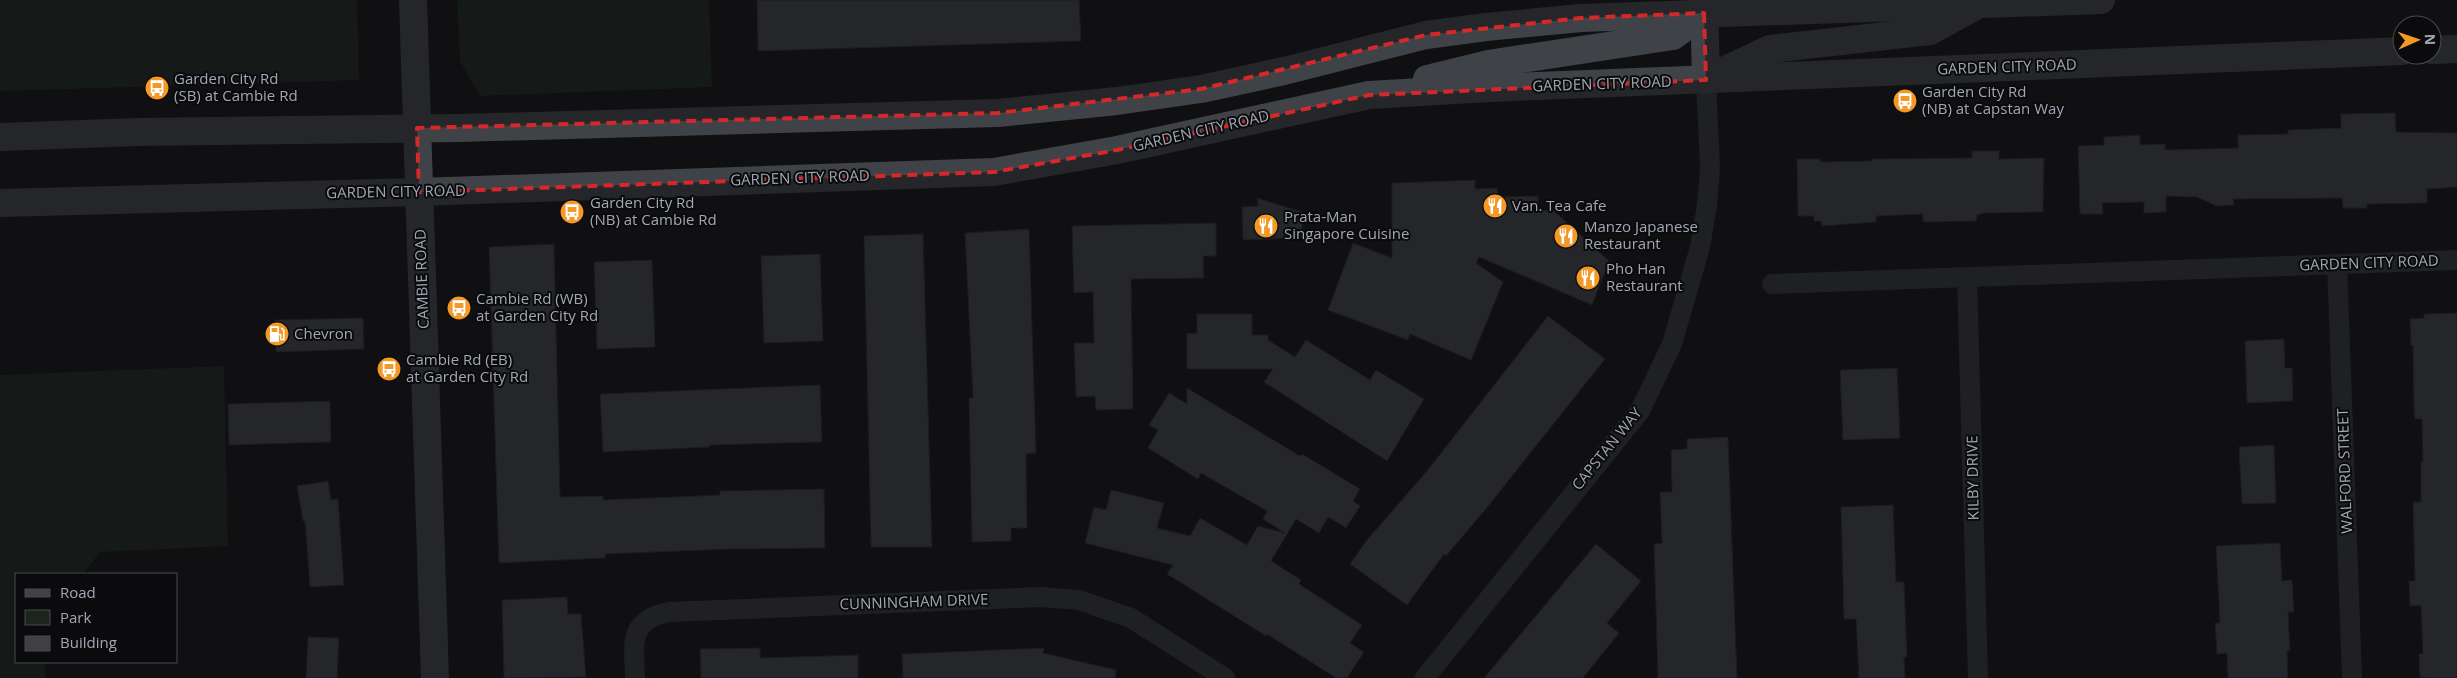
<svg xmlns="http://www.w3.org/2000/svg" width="2457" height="678" font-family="'Open Sans',sans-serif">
	<rect width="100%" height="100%" fill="#101012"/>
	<g fill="#1c241d">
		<path d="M0 0H357L359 80 0 91Z"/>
		<path d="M457 0H709L712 87 480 96 460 61Z"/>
		<path d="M224 366 228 546 100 552 83 574H16V662H45V678H0V375Z"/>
	</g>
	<g fill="#3f4045" stroke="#2a2a2e">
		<path d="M757 0H1079L1081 41 758 51Z"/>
		<path d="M2395 113 2396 132 2457 133V187L2427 189V203L2367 204V208H2343L2342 198 2233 199 2234 205 2217 206 2197 197 2166 196V212L2144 213V202L2102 203 2103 214H2080L2078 146 2104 145V137L2140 135V145L2165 144V150L2238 148V135L2288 134V130L2341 128V114Z"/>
		<path d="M1972 151H1999V159L2044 158 2043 212 1984 213 1977 215 1976 221 1923 222V214L1876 216V222L1822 226 1821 221H1814V216H1798L1797 159H1820L1821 162 1872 161V159L1972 158Z"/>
		<path d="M1475 180V189L1497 188 1498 197 1538 196V211L1553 210 1609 261 1592 305 1479 257 1476 263 1503 282 1471 360 1410 334 1408 340 1328 310 1353 243 1392 258V183Z"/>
		<path d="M1257 198 1302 212V238L1243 240 1242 207 1258 206Z"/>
		<path d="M1216 223V256H1203L1204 278 1131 279 1133 409 1096 410 1095 396 1076 397 1074 343H1094L1093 292 1074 293 1072 226Z"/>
		<path d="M1029 229 1036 453 1026 454 1027 528H1011V541L972 542 969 398H973L965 233Z"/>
		<path d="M923 234 932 547H871L864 236Z"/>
		<path d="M554 244 560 497 603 496V500L720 495V491L824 489 825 548 729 549 605 554V558L499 563 489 247Z"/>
		<path d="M820 254 823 341 764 343 761 256Z"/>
		<path d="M652 260 655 347 597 349 594 262Z"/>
		<path d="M2457 313V678H2430L2420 677 2419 654H2423L2421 605 2410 606 2409 581H2415L2413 502H2421V462H2423L2422 419H2415L2414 410 2413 345 2411 346 2410 319 2424 318V314Z"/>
		<path d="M1197 314H1252V335H1268V340L1295 357 1306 340 1370 380 1376 370 1424 399 1387 461 1264 382 1273 369H1187V333L1197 334Z"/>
		<path d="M1548 316 1605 359 1489 505 1446 556 1444 554 1407 605 1350 564 1367 540 1427 471Z"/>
		<path d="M363 318 364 349 276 352 275 320Z"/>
		<path d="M2284 339 2285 368H2292L2293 401 2247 403 2245 341Z"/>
		<path d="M1897 368 1900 438 1843 440 1840 370Z"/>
		<path d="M820 385 822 442 710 445V447L603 452 600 394Z"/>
		<path d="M1187 388 1300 456 1302 454 1360 489 1353 501 1360 506 1346 528 1328 517 1319 533 1296 519 1271 561 1301 580 1299 584 1362 625 1350 643 1364 652 1347 678H1336L1267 634 1266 636 1167 574 1173 565 1085 543 1094 507 1106 510 1111 490 1164 503 1157 528 1190 536 1200 518 1247 545 1258 526 1285 533 1263 519 1267 511 1201 473 1198 479 1148 448 1158 430 1149 425 1169 393 1187 404Z"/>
		<path d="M330 401 331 442 229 445 228 404Z"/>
		<path d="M1728 437 1737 678H1658L1654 544 1662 543 1660 492H1672L1671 450 1687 449V439Z"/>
		<path d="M2274 445 2276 503 2242 504 2239 447Z"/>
		<path d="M328 481 331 500 338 499 344 585 310 587 305 521H303L297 486Z"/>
		<path d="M1893 505 1896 582H1904L1907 657H1904L1905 678H1859L1856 619H1844L1841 507Z"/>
		<path d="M2280 543 2282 581 2292 580 2294 612H2288L2290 651H2287L2288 678H2228L2227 653 2217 654 2215 623H2220L2216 546Z"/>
		<path d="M1596 544 1641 581 1607 623 1619 633 1583 678H1484Z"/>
		<path d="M567 597 568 614H581L586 677 504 678 502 600Z"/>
		<path d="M308 637 339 638 337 678H306Z"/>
		<path d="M760 648V658L858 655V678H701L700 649Z"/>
		<path d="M1044 648 1043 653 1116 670 1115 678H903L902 654Z"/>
	</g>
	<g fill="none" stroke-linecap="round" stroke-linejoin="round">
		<g stroke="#313337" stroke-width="20">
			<path d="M2337 264 2352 678"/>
			<path d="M1967 278 1978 678"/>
			<path d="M1772 284 2457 260"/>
			<path d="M635 678C634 643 628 620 669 612L1042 597 1079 600 1131 618 1225 678"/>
			<path d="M1425 678 1640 411 1672 344 1700 247 1707 205 1710 168 1706 80"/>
		</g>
		<g stroke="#3f4247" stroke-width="28">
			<path d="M413 0 435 678"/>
			<path d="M1704 0 1706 80"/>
			<path d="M2432 50 2457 49"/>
			<path d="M1713 76 1770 49 1930 31 1974 7"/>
			<path d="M1427 79 1488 64 1673 36 1704 13"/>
			<path d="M0 137 138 132 460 128 998 113 1117 101 1201 89 1284 71 1426 35 1486 27 1581 18 2101 0"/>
			<path d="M0 203 419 192 994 172 1117 150 1369 95 1489 88 2402 51"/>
		</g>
	</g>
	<path d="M0 0H2457V678H0ZM1704 13 1706 80 1369 95 1117 150 994 172 419 192 417 128 998 113 1201 89 1426 35 1581 18Z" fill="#101012" fill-opacity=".55" fill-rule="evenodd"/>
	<path fill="none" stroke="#d62828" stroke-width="4" stroke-dasharray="10 6" stroke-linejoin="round" d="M1704 13 1706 80 1369 95 1117 150 994 172 419 192 417 128 998 113 1201 89 1426 35 1581 18Z"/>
	<defs>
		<symbol id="bus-disc" viewBox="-11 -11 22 22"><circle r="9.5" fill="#f49926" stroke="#0b0b0d"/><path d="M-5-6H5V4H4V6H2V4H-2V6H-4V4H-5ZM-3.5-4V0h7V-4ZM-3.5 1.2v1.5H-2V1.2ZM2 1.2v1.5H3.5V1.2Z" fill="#fff"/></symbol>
		<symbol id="restaurant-disc" viewBox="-11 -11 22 22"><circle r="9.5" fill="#f49926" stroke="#0b0b0d"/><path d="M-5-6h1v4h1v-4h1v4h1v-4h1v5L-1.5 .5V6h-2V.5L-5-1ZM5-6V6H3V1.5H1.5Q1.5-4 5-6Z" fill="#fff"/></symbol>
		<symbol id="fuel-disc" viewBox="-11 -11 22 22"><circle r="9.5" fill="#f49926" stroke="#0b0b0d"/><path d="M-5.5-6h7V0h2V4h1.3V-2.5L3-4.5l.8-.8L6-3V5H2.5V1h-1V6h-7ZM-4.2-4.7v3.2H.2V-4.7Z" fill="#fff"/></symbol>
	</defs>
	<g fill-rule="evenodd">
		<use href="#bus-disc" x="143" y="74" width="28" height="28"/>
		<use href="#bus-disc" x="1891" y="87" width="28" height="28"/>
		<use href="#restaurant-disc" x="1481" y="192" width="28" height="28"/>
		<use href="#bus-disc" x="558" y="198" width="28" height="28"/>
		<use href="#restaurant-disc" x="1252" y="212" width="28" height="28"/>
		<use href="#restaurant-disc" x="1552" y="222" width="28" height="28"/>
		<use href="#restaurant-disc" x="1574" y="264" width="28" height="28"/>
		<use href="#bus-disc" x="445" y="294" width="28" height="28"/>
		<use href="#fuel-disc" x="263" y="320" width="28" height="28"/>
		<use href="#bus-disc" x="375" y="355" width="28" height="28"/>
	</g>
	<g text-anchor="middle" stroke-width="4" stroke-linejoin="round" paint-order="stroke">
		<g font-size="15" fill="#a1a8b3" stroke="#0b0b0d">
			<text transform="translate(2007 67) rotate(-2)" y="5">GARDEN CITY ROAD</text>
			<text transform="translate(1602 84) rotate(-2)" y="5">GARDEN CITY ROAD</text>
			<text transform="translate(1201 131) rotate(-13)" y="5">GARDEN CITY ROAD</text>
			<text transform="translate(800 178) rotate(-2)" y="5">GARDEN CITY ROAD</text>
			<text transform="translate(396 192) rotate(-1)" y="5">GARDEN CITY ROAD</text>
			<text transform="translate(2369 263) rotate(-2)" y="5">GARDEN CITY ROAD</text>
			<text transform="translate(422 279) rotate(-92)" y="5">CAMBIE ROAD</text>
			<text transform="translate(1607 449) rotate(-51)" y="5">CAPSTAN WAY</text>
			<text transform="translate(2345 471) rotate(-92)" y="5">WALFORD STREET</text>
			<text transform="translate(1973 478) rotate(-91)" y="5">KILBY DRIVE</text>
			<text transform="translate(914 602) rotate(-2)" y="5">CUNNINGHAM DRIVE</text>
		</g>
		<g font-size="15" fill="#a1a8b3" stroke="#0b0b0d" text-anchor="start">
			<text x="174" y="84">Garden City Rd<tspan x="174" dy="17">(SB) at Cambie Rd</tspan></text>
			<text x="1922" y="97">Garden City Rd<tspan x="1922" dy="17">(NB) at Capstan Way</tspan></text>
			<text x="590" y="208">Garden City Rd<tspan x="590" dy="17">(NB) at Cambie Rd</tspan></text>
			<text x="1512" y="211">Van. Tea Cafe</text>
			<text x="1284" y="222">Prata-Man<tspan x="1284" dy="17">Singapore Cuisine</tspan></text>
			<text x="1584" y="232">Manzo Japanese<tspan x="1584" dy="17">Restaurant</tspan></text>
			<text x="1606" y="274">Pho Han<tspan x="1606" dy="17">Restaurant</tspan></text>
			<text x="476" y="304">Cambie Rd (WB)<tspan x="476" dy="17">at Garden City Rd</tspan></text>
			<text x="294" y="339">Chevron</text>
			<text x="406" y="365">Cambie Rd (EB)<tspan x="406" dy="17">at Garden City Rd</tspan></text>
		</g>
	</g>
	<rect x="15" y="573" width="162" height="90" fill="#0b0b0d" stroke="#474a4f"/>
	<rect x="25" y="589" width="25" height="8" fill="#3f4247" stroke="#474a4f"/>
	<text x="60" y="598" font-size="15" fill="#a1a8b3">Road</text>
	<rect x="25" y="610" width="25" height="15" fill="#1c241d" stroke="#474a4f"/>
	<text x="60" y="623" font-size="15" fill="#a1a8b3">Park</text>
	<rect x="25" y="636" width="25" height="15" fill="#3f4045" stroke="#474a4f"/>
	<text x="60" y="648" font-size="15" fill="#a1a8b3">Building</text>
	<g transform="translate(2417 40) rotate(88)"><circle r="24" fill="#0b0b0d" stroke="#474a4f"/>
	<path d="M0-4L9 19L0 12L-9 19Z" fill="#f49926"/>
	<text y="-8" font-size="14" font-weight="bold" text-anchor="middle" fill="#a1a8b3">N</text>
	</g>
</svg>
